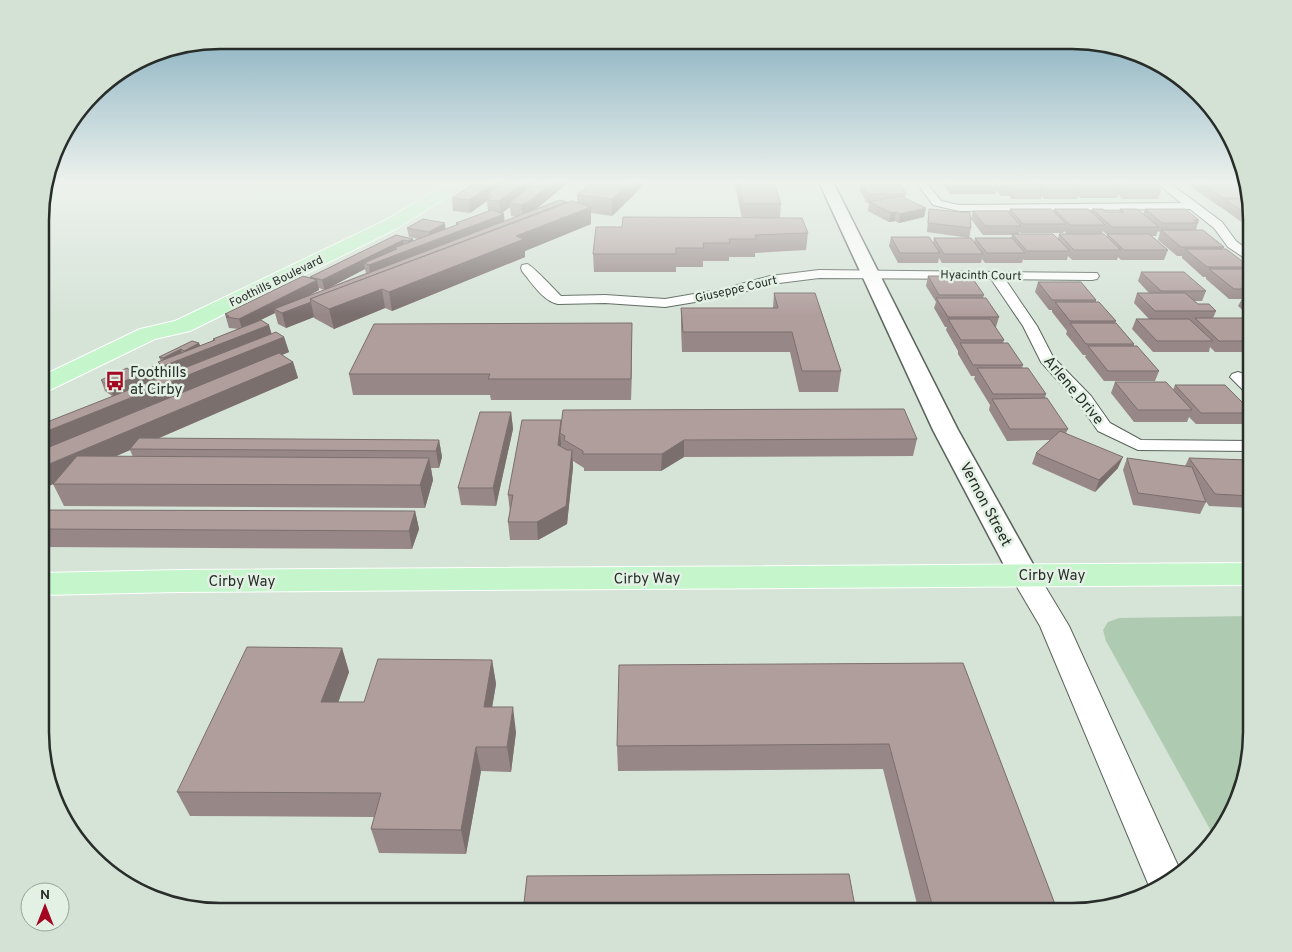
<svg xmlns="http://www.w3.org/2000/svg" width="1292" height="952" font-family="Overpass,sans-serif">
	<rect width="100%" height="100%" fill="#d6e3d7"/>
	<path fill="#aecbb1" d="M1252 616V744L1242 790 1216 840 1106 641 1103 630 1108 622 1119 618Z"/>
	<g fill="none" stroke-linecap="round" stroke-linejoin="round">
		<defs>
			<g id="minor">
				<path d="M916 182H926L941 201 959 205 1181 203 1156 182H1168L1198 204 1222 222 1236 241 1252 253V263L1228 247 1214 228 1190 209 959 211 933 205Z"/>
				<path d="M527 264C533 266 554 289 561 296L605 295 665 299 723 289 770 276 819 270 1097 273 1099 276 1097 279 1092 280 1005 279 1037 326 1053 357 1091 396 1110 423 1141 440 1252 441V451L1138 450 1098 431 1079 404 1041 362 1023 326 991 279 819 278 771 284 725 297 665 307 605 303 558 304C543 301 531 282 522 271L521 268 522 265Z"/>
				<path d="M1238 372 1244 374 1252 381V395L1246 393 1230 377 1232 374Z"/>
			</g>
			<path id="tertiary" d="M1024 566 1034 568 1069 626 1180 870 1152 893 1040 626 1010 575 1014 568Z"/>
			<path id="secondary" d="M819 182H833L958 430 1039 575 1035 582 1024 585 1013 582 933 430Z"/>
			<g id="primary">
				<path d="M441 182H453L455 184 449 196 396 229 190 331 155 339 50 390 42 392V376L140 329 175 321 384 221 436 190Z"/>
				<path d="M1252 563V585L178 592 42 595V573L178 570Z"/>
			</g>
		</defs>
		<use href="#minor" stroke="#586359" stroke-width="2"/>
		<use href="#tertiary" stroke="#586359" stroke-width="2"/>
		<use href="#secondary" stroke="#586359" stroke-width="3"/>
		<use href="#primary" stroke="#fff" stroke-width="2"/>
		<use href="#minor" fill="#fff" fill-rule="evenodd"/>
		<use href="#tertiary" fill="#fff" fill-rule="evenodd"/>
		<use href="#secondary" fill="#fff" fill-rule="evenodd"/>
		<use href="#primary" fill="#c4f5cb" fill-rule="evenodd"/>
	</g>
	<g fill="#978887" fill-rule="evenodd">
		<path d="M477 182H569L536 209 567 202H577V195L592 182H647L612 216 591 213V224L525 251V257L392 311 385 308 334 329 314 318V317L286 328 278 324 275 313 254 323 272 334 284 337 289 352 282 355 293 362 298 378 157 439 439 440 442 457 439 468H431L433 480 425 508 64 506 53 484 42 489 112 396 105 391 101 380 135 374 159 364 158 362 161 361 159 357 199 343 200 346 214 340 213 339 239 329 229 328 225 314 311 279 310 277 396 235 413 241 418 239 409 237 407 228 446 229 456 225V223L488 211 487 201 470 213 453 211 452 198ZM510 207 511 216 516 217 504 221 501 213ZM365 269 366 273 330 287ZM319 288 324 290 310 295 319 290ZM130 450 133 457 116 456Z"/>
		<path d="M734 182H774L781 204 780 218 808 233 806 250 755 253V257H729V261H703V267H676V272H594L593 254 622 227 742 218Z"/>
		<path d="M858 182H901V186L906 194 905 199 926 208 924 217 899 223 895 221 889 222 868 211 869 203H867L859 189 860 186Z"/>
		<path d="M942 182H1150L1161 190 1158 199H1123L1118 195 1117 198H1080L1078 196 1077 199H1044L1042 196 1041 199H1012L1009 196H1001L996 190 995 194H950Z"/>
		<path d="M1184 182H1236L1243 186H1246L1252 208V231L1242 224 1243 223 1222 208V207H1220Z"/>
		<path d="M929 209 971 228 969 238 927 232 928 218Z"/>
		<path d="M1010 209 1053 211 1054 209 1091 212 1092 209 1107 212H1119L1120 209 1143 214 1145 209 1199 220 1196 230 1224 247 1223 249 1250 267 1249 269H1252V318L1238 306 1242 299H1229L1206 279V277H1203L1182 258V256H1177L1158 240 1160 232 1158 231 1156 236H1152L1168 250 1164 260H1121L1118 257 1117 260H1072L1068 256 1067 260H1024L1023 259 1022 263H985L982 259 981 263H942L939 258 938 263H898L889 246 891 237 933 243 934 238 974 242 975 238H1011L1012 235H983L971 219 973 211 1009 212ZM1064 231 1067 234H1102L1103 231 1107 235V237L1059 234 1058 238 1019 234V232L1021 233H1063Z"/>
		<path d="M1141 272 1206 291 1202 301H1194L1198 304 1216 311 1213 318 1252 323V352H1215L1210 347 1209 352H1153L1132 329 1136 319H1149L1134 303 1137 293H1149L1138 281Z"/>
		<path d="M928 276 984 295 983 298 999 317 996 327H995L1004 340 1003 343 1023 365 1022 368 1046 394 1045 398 1068 429 1066 433 1118 468 1095 492 1032 464 1036 453 1050 440 1007 441 989 410 990 405 974 379 975 376H971L958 354V351L946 330 947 327H945L934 308 936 302 926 286Z"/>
		<path d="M1038 282 1096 300V302L1116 321 1115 323 1134 344V346L1159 371 1155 381H1104L1085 357 1086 355H1083L1066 334 1067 331 1052 312V310H1049L1035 292Z"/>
		<path d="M774 293 841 371 838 392H799L790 352H682L681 327V308H773Z"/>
		<path d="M632 343 631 400H491L490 395H353L349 374Z"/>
		<path d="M1115 382 1173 390 1175 385 1252 412V416L1247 424H1196L1189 417 1187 422H1134L1111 393Z"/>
		<path d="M511 412 513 429 496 506 461 505 458 488Z"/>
		<path d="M561 420V427L917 439 913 456 684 457 661 471H584V468L573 461V467L567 524 538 540H510L508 522 510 512 508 495Z"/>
		<path d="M1127 458 1185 466 1189 458 1252 463V508L1209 506 1205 500 1206 502 1200 514 1133 505 1123 470Z"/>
		<path d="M42 510 415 511 419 529 412 549 42 547Z"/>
		<path d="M342 648 349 672 338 702H364L492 660 496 684 492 707 516 732 511 772 481 771 466 854 379 853 371 829 374 817 190 816 177 792Z"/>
		<path d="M963 663 1058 912H919L883 769 618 771 617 746Z"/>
	</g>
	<g fill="#7b6f6e">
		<path d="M495 182H513L493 195H487L488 200H487V201L470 213 469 200Z"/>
		<path d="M525 182H542L509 203 510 207 501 214 499 201Z"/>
		<path d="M553 182H569L528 216 523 217 521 205Z"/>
		<path d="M630 182H647L612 216V199Z"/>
		<path d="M591 207V224L525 251V257L392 311 389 292 382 289 385 308 334 329 329 309 371 279 369 265 364 263 365 269 325 290 322 280 403 240 405 249H397L394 248 396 254 409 250 408 241 413 239 414 248 504 214 505 227Z"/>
		<path d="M926 208 924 217 899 223 900 214Z"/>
		<path d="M896 212 895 221 889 222 891 213Z"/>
		<path d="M445 223 446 232 430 242 429 232Z"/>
		<path d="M317 280 319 290 278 311 274 309 275 313 242 329 239 319Z"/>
		<path d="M311 302 314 317 286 328 282 313Z"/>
		<path d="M632 323V343L631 400V379Z"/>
		<path d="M269 325 272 335 114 398 109 387Z"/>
		<path d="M284 337 289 352 42 454V433Z"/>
		<path d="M199 343 201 348 185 356 184 351Z"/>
		<path d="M181 349 182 355 165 363 163 358Z"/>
		<path d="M293 362 298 378 133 449H130V450L42 489V467Z"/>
		<path d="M511 412 513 429 496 506 493 488Z"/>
		<path d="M561 420 562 434 560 433 561 444 559 462 558 445Z"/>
		<path d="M439 440 442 457 439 468 436 451Z"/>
		<path d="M684 440V457L661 471 662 454Z"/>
		<path d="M572 450 573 467 567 524 538 540 537 522Z"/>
		<path d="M1123 457 1118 468 1095 492 1099 480Z"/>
		<path d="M429 458 433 480 425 508 420 485Z"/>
		<path d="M415 511 419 529 412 549 409 531Z"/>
		<path d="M342 648 349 672 330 726 321 702Z"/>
		<path d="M492 660 496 684 488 732 484 707Z"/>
		<path d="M513 707 516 732 511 772 507 747Z"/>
		<path d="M476 747 481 771 466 854 461 830Z"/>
	</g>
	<g fill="#b09e9d" stroke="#7b6f6e">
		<path d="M477 182H495L469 200 452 198Z"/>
		<path d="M505 182H525L499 201 487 200 493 195H487Z"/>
		<path d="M537 182H553L527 203 521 205 509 203Z"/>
		<path d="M592 182H630L612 199 577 195Z"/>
		<path d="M738 182H774L781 204H744Z"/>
		<path d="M861 182H898L906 194H868Z"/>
		<path d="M949 182H994L997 186H952Z"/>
		<path d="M998 182H1035L1043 190H1014L1011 187H1003Z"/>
		<path d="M1038 182H1070L1079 190H1047Z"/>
		<path d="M1074 182H1111L1120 189H1082Z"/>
		<path d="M1115 182H1150L1161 190H1126L1117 184H1126Z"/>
		<path d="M1199 182H1236L1243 186H1246L1249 198H1223Z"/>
		<path d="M900 196 926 208 900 214 896 212 891 213 869 202Z"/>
		<path d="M1225 199H1249L1252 208V214H1246Z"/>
		<path d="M560 200 567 202 310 299 311 302 282 313 274 309Z"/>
		<path d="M572 201 591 207 516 236 524 239 389 292 382 289 329 309 310 299Z"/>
		<path d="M929 209 970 213 971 228 928 223Z"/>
		<path d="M1010 209H1051L1066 224H1023Z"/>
		<path d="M1054 209H1088L1105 225H1070Z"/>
		<path d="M1092 209H1103L1107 212H1124L1120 209H1137L1159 227H1112Z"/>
		<path d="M1145 209H1185L1199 220H1194L1198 223H1162Z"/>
		<path d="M492 210 504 214 369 265 364 263 397 249 394 248 459 224 456 223Z"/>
		<path d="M973 211H1007L1021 226H985Z"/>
		<path d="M1246 215H1252V219Z"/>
		<path d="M623 217 802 218 808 233 755 235 756 239H729L730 243H703L704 248H676V254H593L596 227H622Z"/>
		<path d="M423 219 445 223 429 232 407 228Z"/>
		<path d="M1161 230H1203L1224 247H1181Z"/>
		<path d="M1012 234H1053L1070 251H1027Z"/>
		<path d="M1059 234H1104L1121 250H1074Z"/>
		<path d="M1107 234H1149L1168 250H1124Z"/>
		<path d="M396 235 413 239 408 241 403 240 322 280 310 277Z"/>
		<path d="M891 237H929L940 253H900Z"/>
		<path d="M934 238H971L983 254H944Z"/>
		<path d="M975 238H1012L1025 253H987Z"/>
		<path d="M1185 249H1226L1250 267H1207Z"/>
		<path d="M1209 269H1252V289H1234Z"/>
		<path d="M1141 272H1184L1206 291H1161Z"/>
		<path d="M303 276 317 280 239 319 226 317 229 316 225 314Z"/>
		<path d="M928 276H971L984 295H939Z"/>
		<path d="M1038 282H1081L1096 300H1052Z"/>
		<path d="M1247 291H1252V295Z"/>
		<path d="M774 293H815L841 371H802L792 332H683L681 308H778Z"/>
		<path d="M1137 293H1185L1198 304H1209L1216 311H1155Z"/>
		<path d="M1243 296H1252V304Z"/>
		<path d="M936 298H986L999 317H948Z"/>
		<path d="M1055 302H1099L1116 321H1070Z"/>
		<path d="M1195 318H1246L1252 323V341H1219Z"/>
		<path d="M948 319H990L1004 340H961Z"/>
		<path d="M1136 319H1189L1213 341H1157Z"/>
		<path d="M261 320 269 325 109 387 101 380 127 368 135 374 160 364 158 362 215 340 213 339Z"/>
		<path d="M632 323 631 379H488L490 374H349L374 324Z"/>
		<path d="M1070 323H1116L1134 344H1086Z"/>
		<path d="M276 332 284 337 42 433V424Z"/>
		<path d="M192 341 199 343 184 351 181 349 163 358 159 357Z"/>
		<path d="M960 343H1008L1023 365H973Z"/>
		<path d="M1088 346H1137L1159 371H1108Z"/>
		<path d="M279 353 293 362 42 467V450Z"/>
		<path d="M977 368H1028L1046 394H993Z"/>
		<path d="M1115 382H1166L1192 410H1138Z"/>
		<path d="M1175 385H1225L1252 412V413H1201Z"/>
		<path d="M1047 398 1068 429H1010L992 399Z"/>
		<path d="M904 409 917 439 684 440 662 454H583V451L564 440 565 436 560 433 563 410Z"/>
		<path d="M480 412H511L493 488H458Z"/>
		<path d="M522 420H561L558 445 567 450H572L566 506 537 522H508L513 495H508Z"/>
		<path d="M1060 431 1123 457 1099 480 1036 453Z"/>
		<path d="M139 438 439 440 436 451 130 449Z"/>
		<path d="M77 456 429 458 420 485 53 484Z"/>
		<path d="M1127 458 1192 467 1206 502 1138 493Z"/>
		<path d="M1189 458 1249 460 1252 463V496L1215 494Z"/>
		<path d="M42 510 415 511 409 531 42 529Z"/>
		<path d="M247 647 342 648 321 702H364L378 659 492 660 484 707H513L507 747H476L461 830 371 829 381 793 177 792Z"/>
		<path d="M963 663 1058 912H934L889 744 617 746 619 665Z"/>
		<path d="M849 874 856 912H523L527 876Z"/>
	</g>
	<linearGradient id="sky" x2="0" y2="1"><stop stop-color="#79a6ba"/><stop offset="0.58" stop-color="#edf2ed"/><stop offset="1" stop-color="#edf2ed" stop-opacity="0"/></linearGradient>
	<rect width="1292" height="315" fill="url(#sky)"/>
	<defs>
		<symbol id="bus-bare" viewBox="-9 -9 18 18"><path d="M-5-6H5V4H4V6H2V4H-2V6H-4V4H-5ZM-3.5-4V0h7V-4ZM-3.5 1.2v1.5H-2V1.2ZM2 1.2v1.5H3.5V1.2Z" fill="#a30721" stroke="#e3f1e4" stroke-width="2.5" paint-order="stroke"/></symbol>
	</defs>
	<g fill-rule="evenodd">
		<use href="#bus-bare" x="101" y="367" width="28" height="28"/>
	</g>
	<g text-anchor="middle" stroke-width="5" stroke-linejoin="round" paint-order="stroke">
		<g font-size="12" fill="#282d29" stroke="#e3f1e4">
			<text transform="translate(981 275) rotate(1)" y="4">Hyacinth Court</text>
			<text transform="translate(276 281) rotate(-26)" y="4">Foothills Boulevard</text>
			<text transform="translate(736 289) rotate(-13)" y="4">Giuseppe Court</text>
		</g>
		<g font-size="15" fill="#282d29" stroke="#e3f1e4" text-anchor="start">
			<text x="130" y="377">Foothills<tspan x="130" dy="17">at Cirby</tspan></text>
		</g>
		<g font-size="15" fill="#282d29" stroke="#e3f1e4">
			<text transform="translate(1074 390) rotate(50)" y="5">Arlene Drive</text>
			<text transform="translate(986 504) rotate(62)" y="5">Vernon Street</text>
			<text x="1052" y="580">Cirby Way</text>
			<text transform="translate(647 578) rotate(-1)" y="5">Cirby Way</text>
			<text x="242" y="586">Cirby Way</text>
		</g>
	</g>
	<path d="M0 0H1292V952H0ZM220 49H1072A171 171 0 0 1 1243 220V732A171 171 0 0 1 1072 903H220A171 171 0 0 1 49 732V220A171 171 0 0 1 220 49Z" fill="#d4e1d5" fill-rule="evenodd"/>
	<path fill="none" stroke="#282d29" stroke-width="2.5" d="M220 49H1072A171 171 0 0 1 1243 220V732A171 171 0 0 1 1072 903H220A171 171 0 0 1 49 732V220A171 171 0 0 1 220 49Z"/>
	<g transform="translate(45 907)"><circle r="24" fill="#e3f1e4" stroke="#98a399"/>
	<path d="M0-4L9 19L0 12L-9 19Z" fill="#a30721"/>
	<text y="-8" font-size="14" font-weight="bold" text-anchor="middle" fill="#282d29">N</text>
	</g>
</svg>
